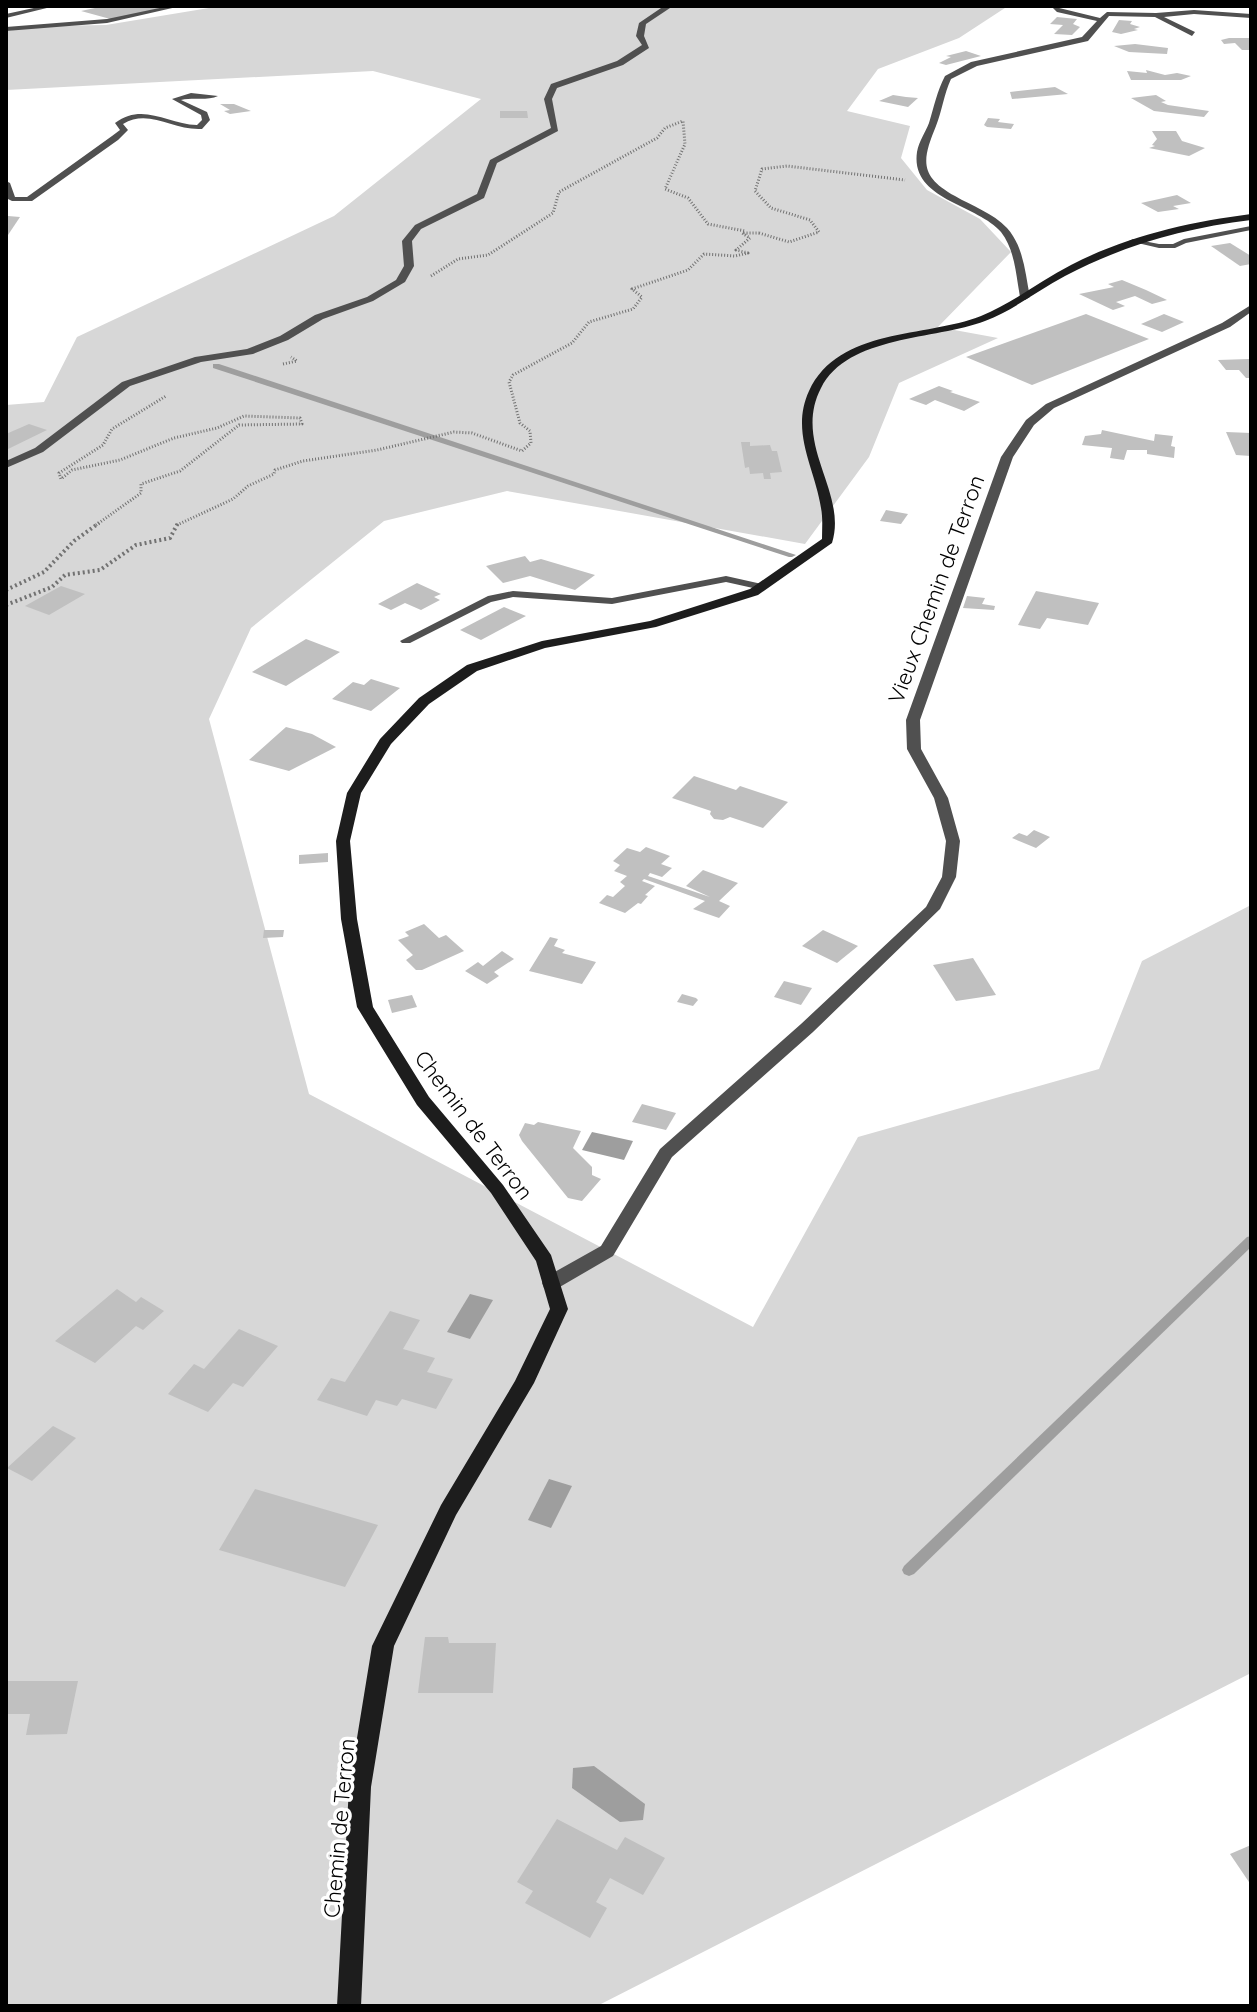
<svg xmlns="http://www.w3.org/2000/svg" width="1257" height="2012" font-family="Quicksand,sans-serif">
	<rect width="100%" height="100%" fill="#fff"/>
	<path fill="#d7d7d7" d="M221 6H1008L959 38 878 69 847 111 910 126 901 158 927 190 980 219 1011 252 938 327 998 338 899 383 869 457 805 544 507 491 384 521 251 628 209 719 309 1094 753 1327 858 1137 1099 1069 1142 961 1251 905V1673L597 2006H6V405L44 402 77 337 334 216 481 99 373 71 6 90V31L42 26 106 25Z"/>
	<g fill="#9e9e9e">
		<path d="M592 1132 633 1141 624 1160 582 1150Z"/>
		<path d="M470 1294 493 1300 470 1339 447 1332Z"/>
		<path d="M549 1479 572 1486 551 1528 528 1520Z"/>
		<path d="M594 1766 645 1804 643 1820 620 1822 572 1788 573 1768Z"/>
	</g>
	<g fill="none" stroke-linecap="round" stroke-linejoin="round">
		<g fill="#9e9e9e" fill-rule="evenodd">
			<path d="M213 364H219L796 555 792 557H789L213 368Z"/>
			<path d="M1251 1236V1247L914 1574 909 1576 904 1574 902 1570 904 1566 1247 1237Z"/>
		</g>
	</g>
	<g fill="#c0c0c0">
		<path d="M90 6H169L114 20 81 11 95 8Z"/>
		<path d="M1057 17 1077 19 1073 24 1080 27 1072 35 1054 34 1063 25 1050 24Z"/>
		<path d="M1119 20 1132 21 1130 24 1140 27 1134 29 1138 30 1121 34 1112 32Z"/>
		<path d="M1229 38H1251V50H1242L1235 43 1224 44 1221 40Z"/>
		<path d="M1135 44 1168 48 1167 54 1129 52 1114 46Z"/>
		<path d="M966 51 981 56 946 65 939 63 951 57 946 56Z"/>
		<path d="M1146 70 1165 75 1177 73 1191 76 1181 80H1131L1127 71 1147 73Z"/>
		<path d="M1055 87 1068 94 1012 99 1010 92Z"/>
		<path d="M893 95 906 97 918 98 908 107 879 101Z"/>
		<path d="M1156 95 1166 101 1161 102 1168 105 1209 111 1204 117 1154 111 1131 98Z"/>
		<path d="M220 104H234L251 111 230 114 224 111 230 110Z"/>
		<path d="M500 111H527L528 118H500Z"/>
		<path d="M988 118 1000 119 998 122 1014 124 1011 129 987 127 984 125Z"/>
		<path d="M1152 131H1176L1182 141 1205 148 1189 156 1149 148 1155 146 1152 145 1157 139Z"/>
		<path d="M1177 195 1191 203 1173 206 1179 209 1158 212 1141 203Z"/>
		<path d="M8 216 20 217 6 238V221Z"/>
		<path d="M1230 243 1251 256V264L1240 266 1211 246Z"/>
		<path d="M1122 280 1146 290 1167 300 1152 304 1135 296 1116 302 1125 306 1113 310 1079 294 1114 287 1108 284Z"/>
		<path d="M1086 314 1149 339 1032 385 966 357Z"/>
		<path d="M1164 314 1184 322 1162 332 1141 324Z"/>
		<path d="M1249 359 1251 378H1246L1239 370H1226L1218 360Z"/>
		<path d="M939 386 953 391 950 392 980 402 964 411 935 400 926 405 909 399Z"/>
		<path d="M29 424 47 430 6 450V434Z"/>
		<path d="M1102 430 1154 441 1155 434 1173 436 1171 446 1175 447 1174 458 1147 454V450H1127L1124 460 1110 458 1112 448 1082 445 1085 436 1101 434Z"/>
		<path d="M1226 432 1251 433V456L1236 455Z"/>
		<path d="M741 442H750V446L770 445 772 451H777L782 472 770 473 771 479H764L763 473 750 474 749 467 745 468Z"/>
		<path d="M886 510 908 514 901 524 880 521Z"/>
		<path d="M525 556 530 562 541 559 595 575 575 590 530 576 503 583 486 566Z"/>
		<path d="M417 583 441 594 434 597 440 600 421 610 405 603 391 610 378 604Z"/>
		<path d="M61 586 85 594 49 615 25 606Z"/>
		<path d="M1036 591 1099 603 1088 625 1047 618 1040 629 1018 625Z"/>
		<path d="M967 596 985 598 982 604 995 606 994 610 963 608Z"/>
		<path d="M504 607 526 616 481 640 460 630Z"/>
		<path d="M306 639 340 652 286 686 252 672Z"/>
		<path d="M371 679 400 688 371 711 332 699 353 682 364 685Z"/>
		<path d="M286 727 312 734 336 747 289 771 249 760Z"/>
		<path d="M694 776 736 790 740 786 788 802 763 828 730 817 723 820 714 819 710 814 711 811 672 798Z"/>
		<path d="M1034 830 1050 837 1036 848 1012 838 1019 833 1027 836Z"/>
		<path d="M646 847 670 856 661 864 672 868 662 877 650 873 648 876 710 897 686 886 703 870 738 883 719 901 730 906 719 918 693 909 705 901 644 879 642 881 655 886 645 895 648 896 641 904 638 903 625 913 599 903 607 895 613 897 625 886 620 882 627 876 614 871 620 865 613 861 627 848 640 852Z"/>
		<path d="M328 853V862L299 864V855Z"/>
		<path d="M424 924 439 938 446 935 464 951 422 970H416L406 960 413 955 398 940 409 936 405 932Z"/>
		<path d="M264 930H284L283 937 263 938Z"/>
		<path d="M823 930 858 946 837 963 802 946Z"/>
		<path d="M550 937 558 939 554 946 565 950 562 953 596 962 582 984 529 971Z"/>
		<path d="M502 951 514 959 494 972 499 976 487 984 465 971 478 962 483 966Z"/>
		<path d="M973 958 996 995 956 1001 933 965Z"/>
		<path d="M784 981 812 988 801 1005 774 997Z"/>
		<path d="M682 994 696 998 698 1000 693 1006 677 1002Z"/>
		<path d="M412 995 417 1007 392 1013 388 1000Z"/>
		<path d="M642 1104 676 1113 666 1130 632 1122Z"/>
		<path d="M538 1122 581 1131 573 1148 592 1167V1175L601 1179 582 1201 568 1198 522 1141 519 1135 525 1123 534 1125Z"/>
		<path d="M117 1289 136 1302 141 1297 164 1311 143 1330 136 1326 95 1363 55 1341Z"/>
		<path d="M390 1311 420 1320 403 1349 435 1358 427 1372 453 1379 436 1409 402 1399 397 1406 376 1400 367 1416 317 1400 331 1378 345 1382Z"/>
		<path d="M239 1329 278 1346 243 1387 233 1383 208 1412 168 1394 194 1364 204 1369Z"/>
		<path d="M53 1426 76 1438 32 1481 7 1468Z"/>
		<path d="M255 1489 378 1525 345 1587 219 1550Z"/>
		<path d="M425 1637H448L449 1643H496L493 1693H418Z"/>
		<path d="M6 1681H78L67 1734 26 1735 30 1714H6Z"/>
		<path d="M557 1819 617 1850 625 1837 665 1858 643 1895 610 1878 596 1902 607 1908 590 1938 525 1903 533 1891 517 1882Z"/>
		<path d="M1251 1845V1885L1230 1854Z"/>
	</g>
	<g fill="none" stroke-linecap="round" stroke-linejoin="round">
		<g stroke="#727272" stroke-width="3" stroke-dasharray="1 2" stroke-linecap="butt">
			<path d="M759 233 789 242 819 232 810 220 771 208 755 191 762 169 787 166 905 180"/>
			<path d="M431 276 458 259 488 255 553 213 559 192 657 138 665 128 683 121 685 144 665 189 688 198 708 224 745 231"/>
			<path d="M283 364 297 361 291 357"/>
			<path d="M96 525 141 493V484L180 471 239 425 302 424 300 418 244 416 217 428 174 438 120 460 72 470 61 479 59 473 103 445 112 429 166 396"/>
			<path d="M177 525 233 499 248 486 274 474 275 470 303 461 377 450 454 432 472 433 522 451 531 443 530 431 520 423 509 382 513 375 572 343 589 322 633 309 642 297 632 289 688 270 704 254 735 256 748 253 736 250 750 238 742 233H759"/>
		</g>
		<g stroke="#727272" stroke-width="4" stroke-dasharray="2 3" stroke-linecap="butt">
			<path d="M6 590 44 572 74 541 99 523"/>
			<path d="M6 605 52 587 65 575 100 570 136 545 170 538 178 523"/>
		</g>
		<g fill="#505050" fill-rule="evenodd">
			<path d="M43 6H55L6 18V14Z"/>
			<path d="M169 6H181L107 23 6 31V27L107 19Z"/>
			<path d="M191 93 218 96C208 101 193 97 181 100L207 112 210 120 202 129C174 131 149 108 123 124L128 130 118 140 32 201H12L8 199 6 181 10 183 15 197H27L112 136 120 130 115 123C143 102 167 124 197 125L202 120 201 115 172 99Z"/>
			<path d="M1251 226V230L1186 243 1175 248H1159L1129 241 1133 239 1159 244H1173L1184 239Z"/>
			<path d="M726 576 766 585 767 587 762 590 726 582 612 604 513 597 491 602 410 643H402L400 641 488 596 513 591 612 598Z"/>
		</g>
		<g fill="#505050" fill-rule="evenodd">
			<path d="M664 6H673L646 24 644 36 649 48 623 65 557 88 552 99 558 131 497 163 484 198 421 229 412 241 414 266 405 282 373 301 323 319 288 340 253 354 201 362 130 386 43 452 6 468V461L35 448 122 382 195 357 247 349 280 336 315 315 367 297 396 280 404 266 402 241 415 225 477 194 490 160 551 128 544 99 551 84 617 61 642 45 636 36 639 23Z"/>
			<path d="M1051 6 1100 18 1107 12 1156 13 1194 10 1251 14V18L1194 14 1164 17 1195 32 1192 36 1155 17 1109 16 1088 41 977 66 951 79C944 94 942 111 936 126 922 160 919 176 955 196 972 206 993 213 1007 228 1024 247 1025 273 1030 297L1025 300 1020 297C1016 275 1015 250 1001 232 977 204 910 200 917 152 919 141 925 133 929 123 934 107 937 91 945 76L971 62 1082 37 1097 21 1057 12Z"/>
			<path d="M1251 305V312L1230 327 1054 408 1034 425 1013 457 920 720 921 749 948 798 960 841 956 877 940 909 813 1032 672 1157 613 1256 558 1288H544L542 1283 544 1278 601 1246 660 1149 801 1024 926 907 942 877 946 841 934 798 907 749 906 720 1001 457 1026 420 1046 404 1222 323Z"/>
		</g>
		<path fill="#1d1d1d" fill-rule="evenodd" d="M1251 214V220C1185 228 1124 245 1065 276 1038 290 1014 310 985 321 935 340 848 335 821 388 792 444 848 492 832 543L758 595 656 627 545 648 477 671 429 704 391 744 361 793 350 841 357 919 373 1007 429 1097 503 1185 551 1255 568 1309 534 1383 456 1515 394 1646 371 1787 361 2006H337L349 1787 372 1646 441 1505 515 1381 550 1309 536 1261 491 1193 417 1105 357 1007 341 919 336 841 347 793 380 739 419 698 467 665 542 641 650 621 750 589 822 539C822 529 823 518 821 508 815 468 790 432 809 391 839 327 925 338 981 316 1013 303 1040 281 1071 265 1127 236 1189 222 1251 214Z"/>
	</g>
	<g text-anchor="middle" stroke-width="7" stroke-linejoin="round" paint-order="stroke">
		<g font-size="22" fill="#000" stroke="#fff">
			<text transform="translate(936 589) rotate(-70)" y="8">Vieux Chemin de Terron</text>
			<text transform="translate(474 1125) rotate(53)" y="8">Chemin de Terron</text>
			<text transform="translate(339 1828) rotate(-85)" y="8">Chemin de Terron</text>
		</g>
	</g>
	<rect width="1257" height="2012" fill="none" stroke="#000000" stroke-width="16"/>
</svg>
